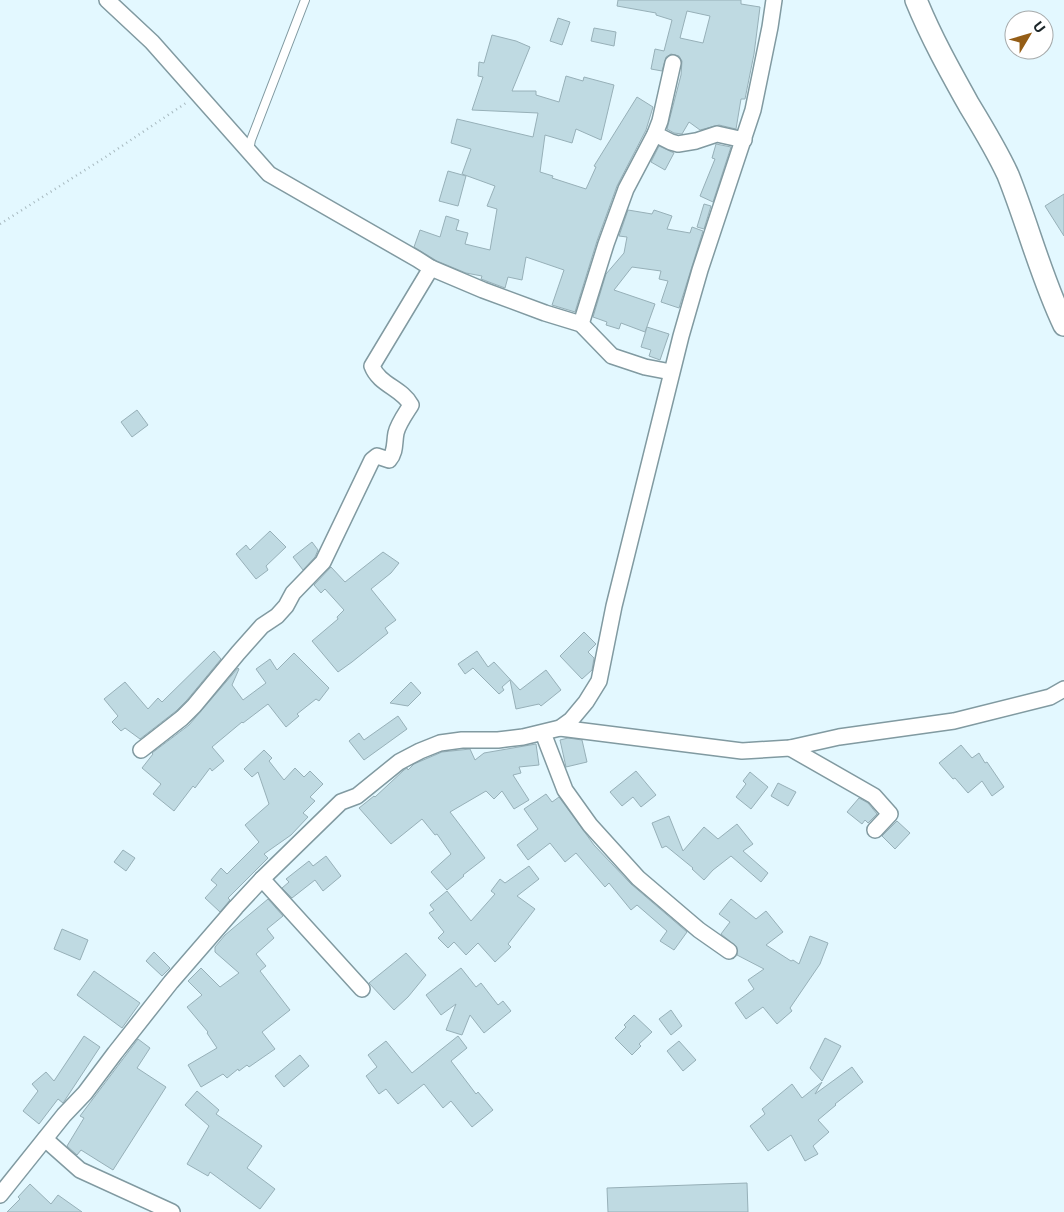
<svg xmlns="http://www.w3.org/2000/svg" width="1064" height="1212" font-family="'Noto Sans',sans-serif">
	<rect width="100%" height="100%" fill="#e3f8ff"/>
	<g fill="#bfdae2" stroke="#97b0b8" fill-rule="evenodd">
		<path d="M618 0H741V4L760 7 754 54 745 99H741L736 129 719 125 700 130 689 122 682 134 674 133 667 129 681 75 682 61 679 56 671 54 666 57 662 71 651 69 655 49 664 51 672 20 656 15V13L617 6ZM687 11 710 16 703 43 680 38Z"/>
		<path d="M558 18 570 22 562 45 550 41Z"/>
		<path d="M594 28 616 32 614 46 591 41Z"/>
		<path d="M492 35 516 41 530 47 512 91H536V95L559 102 566 76 583 81 584 77 614 85 601 140 576 129 572 143 545 135 540 172 553 176 552 178 586 189 596 167 594 166 637 97 653 107 646 130 617 186 597 241 575 312 552 305 564 270 526 257 522 280 508 277 505 288 481 279 482 276 466 273 437 261 414 247 420 230 440 237 446 216 459 220 456 230 468 233 465 244 490 250 497 209 487 206 495 186 462 174 471 149 451 143 457 119 533 137 538 113 472 110 483 77 478 76 479 62 484 63Z"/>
		<path d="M716 144 731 147 713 202 700 196 715 159 712 158Z"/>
		<path d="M659 146 674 153 665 170 651 162Z"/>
		<path d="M448 171 466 176 458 206 439 201Z"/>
		<path d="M1064 194V236L1045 206Z"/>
		<path d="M704 204 711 206 704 229 697 227Z"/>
		<path d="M628 210 652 214 654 210 672 216 667 229 690 233 692 227 703 231 679 308 661 302 668 281 659 279 661 271 632 267 614 290 655 304 645 332 621 323 619 329 606 325 607 322 593 317 606 274 624 253 627 237 619 236Z"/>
		<path d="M647 327 669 334 660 360 649 356 651 350 641 347Z"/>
		<path d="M137 410 148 425 132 437 121 422Z"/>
		<path d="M270 531 286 547 266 566 268 570 256 579 236 554 246 545 250 550Z"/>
		<path d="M312 542 318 550 315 557 303 570 293 557Z"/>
		<path d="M383 552 399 563 391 573 371 589 396 620 385 628 388 633 352 662 338 672 312 641 338 619 337 617 344 610 325 589 321 593 314 585 331 567 345 582Z"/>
		<path d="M584 632 596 644 588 652 594 658 592 670 582 679 560 656Z"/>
		<path d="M214 651 221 659 187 700 176 711 140 739 125 728 121 731 112 722 118 716 104 699 125 682 148 709 158 698 162 702Z"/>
		<path d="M477 651 488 667 494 662 520 690 546 670 561 690 541 706 539 704 516 709 510 680 502 687 504 690 499 694 473 668 465 674 458 664Z"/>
		<path d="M294 653 329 688 319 701 316 699 297 714 299 716 286 727 268 704 243 723 242 722 212 747 224 761 212 771 210 768 195 788 193 786 174 811 153 794 161 784 142 768 153 754 152 753 189 725 238 668 239 669 232 685 243 700 266 683 256 669 270 659 277 670Z"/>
		<path d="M411 682 421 693 408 706 390 703Z"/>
		<path d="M398 716 407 729 364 760 349 741 359 733 364 740Z"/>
		<path d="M568 738 582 740 587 762 566 767 560 740Z"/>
		<path d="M536 744 539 765 519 767 521 773 513 775 529 800 514 809 502 791 494 799 486 791 450 812 485 858 463 875 464 876 447 890 431 872 451 854 437 834 435 835 422 819 391 844 359 808 374 796 375 797 404 770 407 768 408 770 414 764 442 752 470 749 475 760 484 753Z"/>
		<path d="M961 745 972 758 979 753 985 763 987 762 1004 787 992 796 982 781 968 793 955 778 953 779 939 763Z"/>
		<path d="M264 750 272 758 269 761 284 780 295 768 304 777 310 771 323 784 310 797 315 801 303 813 308 817 291 835 264 854 268 858 228 898 230 900 220 912 205 898 217 885 211 880 221 868 227 874 259 842 245 825 269 804 258 772 252 777 244 769Z"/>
		<path d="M636 771 656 795 641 807 633 797 622 806 610 792Z"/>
		<path d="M750 772 768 787 751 809 736 797 746 784 743 781Z"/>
		<path d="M778 783 796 792 788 806 771 796Z"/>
		<path d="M546 794 552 802 559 797 594 845 631 884 687 932 674 950 660 941 667 931 637 905 631 910 609 883 605 887 576 853 565 862 550 843 528 860 517 845 538 829 524 809Z"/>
		<path d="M859 798 868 803 877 814 868 823 865 820 862 824 847 812Z"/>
		<path d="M669 816 683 851 704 827 718 839 737 824 753 844 743 851 768 873 761 882 731 856 713 870 704 880 692 869 693 868 666 846 662 848 652 823Z"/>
		<path d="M897 821 910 833 895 849 882 836Z"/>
		<path d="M123 850 135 858 126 871 114 862Z"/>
		<path d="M326 856 341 876 323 891 315 880 292 898 282 888 289 882 286 879 309 861 313 866Z"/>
		<path d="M529 866 539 879 517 896 535 909 508 944 511 947 495 962 478 943 466 955 454 942 448 948 438 938 444 932 429 913 434 910 430 905 447 891 471 921 495 894 491 891 500 879 505 883Z"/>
		<path d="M268 899 283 916 267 929 274 938 256 954 266 966 260 971 290 1010 262 1032 275 1049 249 1067 247 1065 239 1071 238 1069 227 1078 223 1074 201 1087 188 1065 217 1048 207 1033 208 1032 187 1007 202 995 188 981 201 968 220 987 239 973 215 952V947L225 935Z"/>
		<path d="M731 899 756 919 766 911 783 932 766 945 791 961 793 960 799 964 810 936 828 943 820 964 790 1008 792 1011 777 1024 763 1007 746 1019 735 1003 754 989 748 980 764 969 737 955V947L721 934 730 922 719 914Z"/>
		<path d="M62 929 88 940 80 960 54 949Z"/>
		<path d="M154 952 170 968 162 976 146 961Z"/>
		<path d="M406 953 426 975 408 997 394 1010 369 983Z"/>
		<path d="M461 968 476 987 481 983 498 1005 503 1001 511 1011 484 1033 470 1015 462 1035 446 1030 456 1004 441 1015 426 995Z"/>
		<path d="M94 971 140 1003 122 1028 77 995Z"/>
		<path d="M671 1010 682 1026 671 1035 659 1019Z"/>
		<path d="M634 1015 652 1032 639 1044 641 1046 632 1055 615 1038 626 1027 624 1025Z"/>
		<path d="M84 1036 100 1047 65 1100 63 1103 58 1099 39 1124 23 1111 38 1091 32 1084 46 1072 54 1081Z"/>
		<path d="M458 1036 467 1048 451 1061 476 1094 478 1092 493 1110 472 1127 451 1101 443 1108 424 1084 398 1104 386 1089 379 1094 366 1076 377 1067 368 1055 386 1041 412 1073Z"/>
		<path d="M825 1038 841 1046 822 1081 810 1068Z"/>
		<path d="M138 1039 150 1048 137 1068 166 1087 113 1170 81 1150 77 1155 67 1146 84 1118 80 1116Z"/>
		<path d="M679 1041 696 1060 683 1071 667 1051Z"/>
		<path d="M300 1055 309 1066 284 1087 275 1076Z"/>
		<path d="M852 1067 863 1082 835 1104 836 1105 818 1120 829 1132 813 1146 818 1154 805 1161 791 1135 768 1151 750 1126 765 1114 762 1109 792 1084 802 1098 822 1082 815 1094Z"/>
		<path d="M197 1091 219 1110 216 1114 262 1146 247 1168 275 1189 260 1209 210 1172 208 1176 187 1164 209 1126 185 1105Z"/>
		<path d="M747 1183 748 1212H608L607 1188Z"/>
		<path d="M30 1184 51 1204 58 1195 82 1212H7L20 1199 18 1197Z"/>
	</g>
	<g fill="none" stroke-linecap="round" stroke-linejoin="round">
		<defs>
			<path id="lane" d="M249 150 251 140 305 0"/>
			<g id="street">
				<path d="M107 0 152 42 269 174 417 259 431 268 483 290 545 313 581 324 612 356 645 367 671 372"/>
				<path d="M655 134 671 142 678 144 696 141 717 134 744 140"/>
				<path d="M581 324 606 244 626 189 655 134 660 121 673 63"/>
				<path d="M560 728 742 751 790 748 839 737 954 721 1050 697 1064 689"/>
				<path d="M543 733 565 790 590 825 638 878 699 930 729 951"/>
				<path d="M790 748 874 796 890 814 875 830"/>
				<path d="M141 750 182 718 194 706 238 653 262 626 277 616 286 606 293 593 323 562 372 460 377 456 389 460C396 452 394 443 396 433 398 424 406 413 411 405 402 388 379 385 372 366L431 268"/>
				<path d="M262 879 362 989"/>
				<path d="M45 1139 80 1170 172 1212"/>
				<path d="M0 1195 64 1115 85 1093 115 1053 171 982 236 907 262 879 341 802 357 796 399 762 420 751 440 743 462 740H498L523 737 560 728 571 720 586 702 599 681 614 606 681 336 700 270 753 110 770 27 774 0"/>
			</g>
			<path id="secondary" d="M916 0C931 37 950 71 969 105 983 128 997 151 1008 175 1028 225 1041 277 1064 325"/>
		</defs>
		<use href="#lane" stroke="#819aa1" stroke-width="10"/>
		<use href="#street" stroke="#819aa1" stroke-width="18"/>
		<use href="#secondary" stroke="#819aa1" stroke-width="24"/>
		<path stroke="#a7b9bf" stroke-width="2.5" stroke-dasharray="1 4" stroke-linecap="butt" d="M0 224 104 158 186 103"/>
		<use href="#lane" stroke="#fff" stroke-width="8"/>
		<use href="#street" stroke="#fff" stroke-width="15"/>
		<use href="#secondary" stroke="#fff" stroke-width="21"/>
	</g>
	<g transform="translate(1029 35) rotate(52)"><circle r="24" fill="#ffffff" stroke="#a5a9aa"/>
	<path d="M0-4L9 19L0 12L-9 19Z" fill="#945d16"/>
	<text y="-8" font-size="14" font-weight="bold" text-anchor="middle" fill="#1d272a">U</text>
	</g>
</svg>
